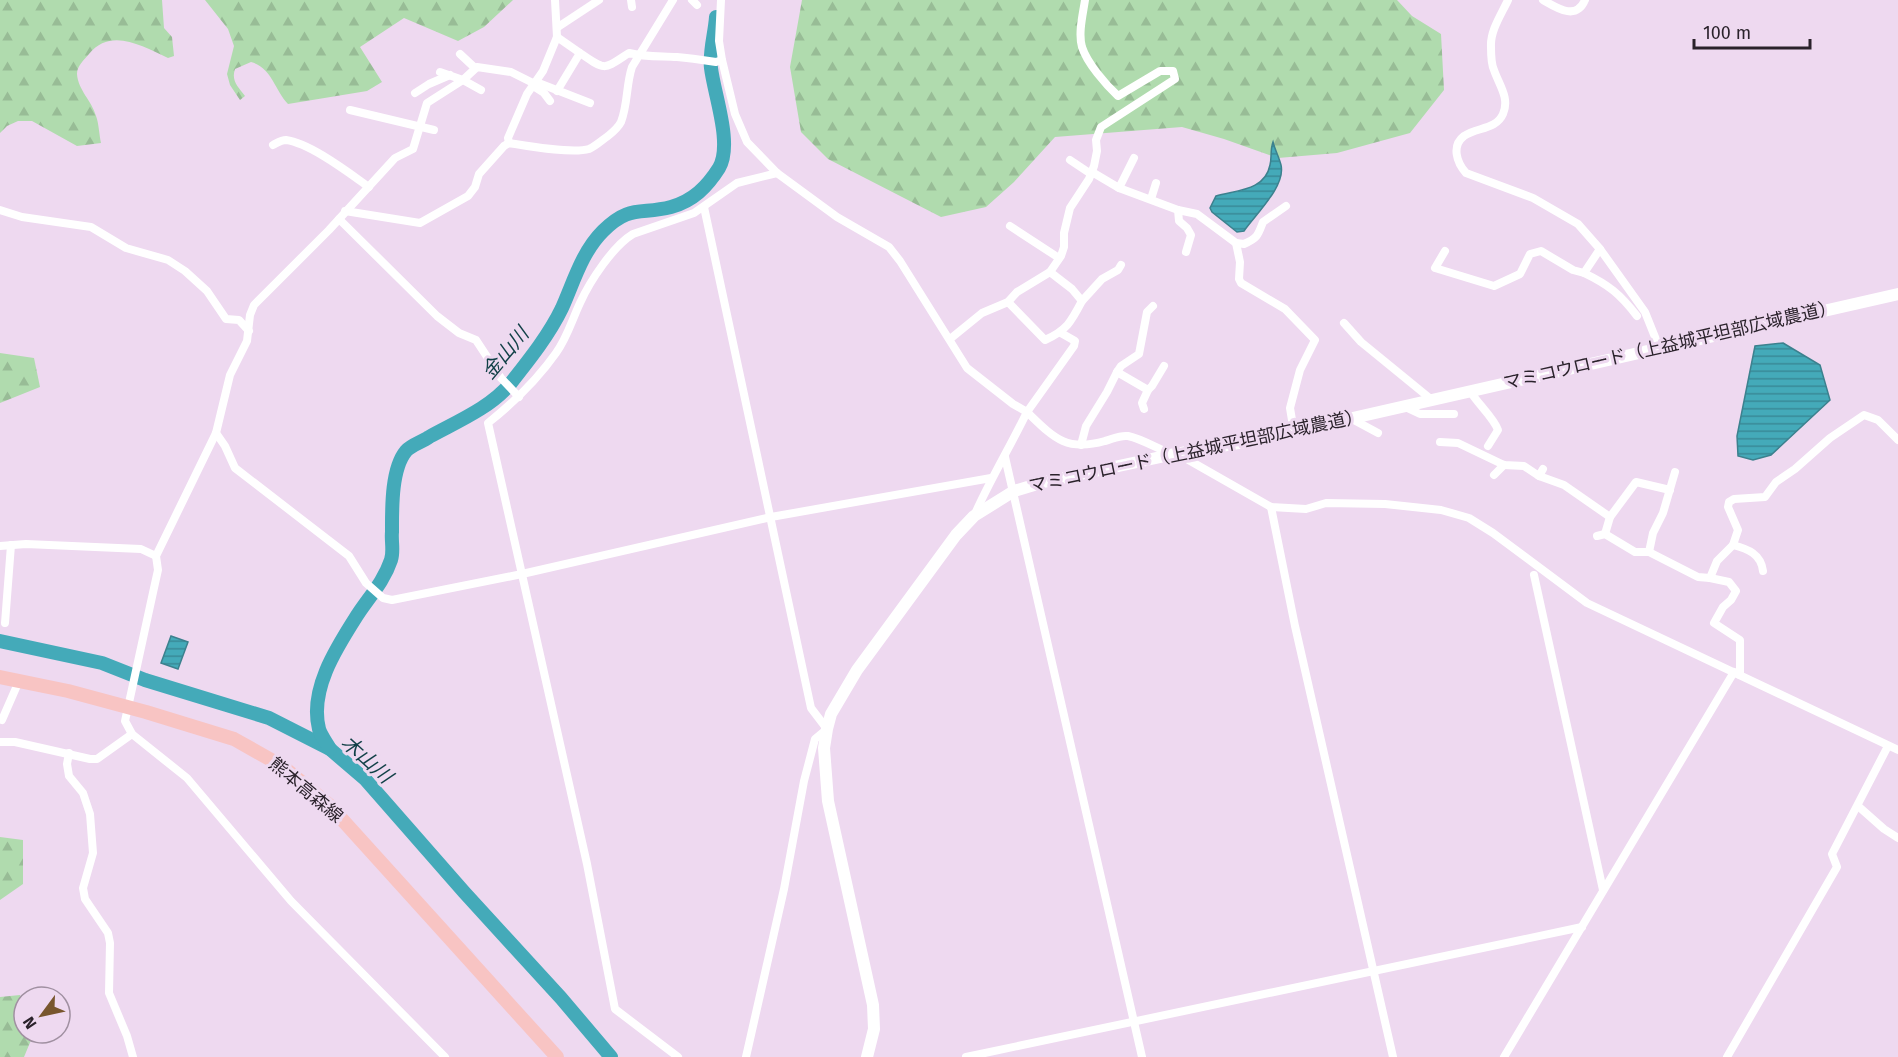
<svg xmlns="http://www.w3.org/2000/svg" width="1898" height="1057" font-family="'Fira Sans','Noto Sans JP',sans-serif">
	<defs>
		<pattern id="forest-firs" width="22" height="20" patternUnits="userSpaceOnUse" patternTransform="scale(1.5)"><rect width="22" height="20" fill="#b0dbae"/><path d="M5 1l3.5 6h-7zM16 11l3.5 6h-7z" fill="#98bc96"/></pattern>
		<pattern id="water-rules" width="6" height="5" patternUnits="userSpaceOnUse" patternTransform="scale(1.5)"><rect width="6" height="5" fill="#44aab9"/><path d="M0 2.5h6" fill="none" stroke="#398a97"/></pattern>
	</defs>
	<rect width="100%" height="100%" fill="#eed9f0"/>
	<g fill="url(#forest-firs)">
		<path d="M0 0H162L164 28 172 37 174 56 168 58C142 46 111 27 89 54 84 60 77 66 77 74 78 90 92 101 96 116 99 124 99 134 101 143L77 146 32 121H18L7 126 0 133Z"/>
		<path d="M205 0H513L484 27 458 41 404 18 360 47 382 82 367 91 288 104C274 89 272 68 251 62L235 69C231 81 238 87 245 96L240 100 230 85 227 74 234 46 228 29Z"/>
		<path d="M802 0H1397L1412 16 1441 34 1444 90 1410 133 1337 153 1278 158 1224 139 1182 127 1055 137 1014 182 986 207 941 217 828 159 801 132 790 67Z"/>
		<path d="M0 353 34 358 40 387 0 403Z"/>
		<path d="M0 837 23 840V884L0 900Z"/>
		<path d="M20 995 24 1005V1033H34L24 1057H0V997Z"/>
	</g>
	<g fill="url(#water-rules)" stroke="#3c818e" stroke-width="1.5">
		<path d="M1273 142C1275 150 1279 157 1281 165 1286 186 1255 215 1244 231L1237 232 1212 212 1210 208 1216 196C1236 190 1265 191 1270 165 1272 157 1270 150 1273 142Z"/>
		<path d="M1783 343 1820 365 1830 400 1771 455 1753 460 1738 456 1737 436 1755 346Z"/>
		<path d="M171 636 188 642 178 669 161 663Z"/>
	</g>
	<g fill="none" stroke-linecap="round" stroke-linejoin="round">
		<g stroke="#44aab9" stroke-width="14">
			<path d="M0 641 102 663 145 680 269 718 330 749 365 779 464 892 561 998 611 1057"/>
			<path d="M330 749C327 743 321 736 319 729 309 689 337 647 358 614 370 596 384 581 391 560 394 551 391 541 392 532 392 510 391 469 406 451 411 445 422 442 429 437 456 422 490 408 510 384 529 360 549 335 562 308 574 281 582 252 603 231 630 204 641 215 671 207 693 201 707 187 719 168 733 144 714 94 711 68 709 52 715 33 716 17"/>
		</g>
		<g stroke="#fff" stroke-width="8">
			<path d="M631 0 632 7"/>
			<path d="M692 0 697 5"/>
			<path d="M721 0 719 41 722 60 735 114 747 142 777 173 837 217 889 247 900 261 967 368 1013 404 1027 412C1010 447 990 480 974 516"/>
			<path d="M1508 0C1501 15 1490 31 1491 47 1491 55 1491 64 1494 70 1499 85 1510 98 1503 114 1496 130 1477 127 1464 136 1451 146 1457 163 1466 173L1533 198 1578 224 1600 249 1645 312 1659 347"/>
			<path d="M1543 0C1557 8 1576 21 1585 0"/>
			<path d="M558 27 599 0"/>
			<path d="M580 53C606 71 603 70 629 53 645 57 660 56 677 57 690 58 703 60 716 62L722 60"/>
			<path d="M460 54 475 68"/>
			<path d="M440 72 463 80 481 90"/>
			<path d="M536 82 590 103"/>
			<path d="M533 86 544 93 550 101"/>
			<path d="M557 91 580 53 557 37"/>
			<path d="M415 93 429 84 450 75"/>
			<path d="M350 110 434 130"/>
			<path d="M509 143 508 138 527 94 543 71 557 37 555 0"/>
			<path d="M273 145C277 143 281 140 286 140 310 143 349 173 369 187"/>
			<path d="M1070 160 1091 174"/>
			<path d="M1092 172 1119 188 1134 158"/>
			<path d="M1119 188 1178 210 1179 221 1187 228 1191 235 1186 252"/>
			<path d="M1151 199 1156 183"/>
			<path d="M704 207 811 708 827 729 815 739 804 781 784 889 746 1057"/>
			<path d="M0 210 22 217 91 227 126 248 168 260 185 271 207 291 226 319 239 320 249 331"/>
			<path d="M1178 210 1197 214 1236 243 1244 244C1258 238 1258 235 1263 222L1286 206"/>
			<path d="M345 211 420 223 468 196 475 187 479 174 504 146 509 143C528 146 572 154 589 149 596 146 602 140 608 136 613 132 618 128 621 122 628 104 626 85 632 67L673 0"/>
			<path d="M339 219 437 316 459 333 476 340 501 378 519 397"/>
			<path d="M1010 226 1059 258"/>
			<path d="M1236 243 1240 262 1239 279 1241 283 1285 309 1315 340 1300 370 1290 408 1294 432"/>
			<path d="M1445 251 1435 268 1494 286 1520 274 1530 254 1541 251 1573 270 1584 273 1600 249"/>
			<path d="M1050 272 1072 289 1082 301 1102 279 1118 270 1121 265"/>
			<path d="M1584 273C1609 285 1620 294 1637 316"/>
			<path d="M1008 302 1045 340C1067 330 1071 322 1082 301"/>
			<path d="M1344 323 1361 342 1432 400"/>
			<path d="M1061 333 1075 341 1074 346 1027 412C1054 438 1066 452 1105 441 1113 439 1119 435 1128 436 1147 440 1164 454 1185 458L1271 507 1306 509 1326 503 1385 504 1441 510 1469 518 1493 533 1587 603 1898 750"/>
			<path d="M950 339 982 313 1008 302 1017 292 1050 272 1061 256 1064 247V233L1070 208 1089 179 1094 166 1097 151 1096 140 1101 127 1175 79 1173 71H1160L1118 96C1106 85 1087 63 1082 47 1078 33 1083 14 1085 0"/>
			<path d="M1117 372 1121 366 1139 354 1147 312 1153 306"/>
			<path d="M1470 391C1477 403 1494 418 1498 430L1488 446"/>
			<path d="M1403 406 1420 414H1454"/>
			<path d="M1144 409 1142 403 1148 390"/>
			<path d="M1352 419 1378 433"/>
			<path d="M216 433 225 446 235 468 349 556 366 583 383 598 392 600 522 574 771 517 991 478"/>
			<path d="M1440 442 1458 443 1504 465 1524 466 1539 476 1543 469"/>
			<path d="M1081 445 1086 426 1107 392 1117 372 1148 390 1152 386 1164 366"/>
			<path d="M1005 457 1142 1057"/>
			<path d="M1494 475 1504 465"/>
			<path d="M1539 476 1564 485 1610 517"/>
			<path d="M1271 507 1295 626 1393 1057"/>
			<path d="M1605 534 1610 517 1636 482 1670 490"/>
			<path d="M1597 536 1605 534 1635 552H1649L1698 577 1710 578"/>
			<path d="M1733 545C1748 549 1761 554 1763 571"/>
			<path d="M0 546 26 544 141 549 156 556"/>
			<path d="M1649 552 1653 533 1663 513 1675 472"/>
			<path d="M1534 575 1603 890"/>
			<path d="M5 623 11 545"/>
			<path d="M1740 675V640L1714 623 1723 607 1731 600 1736 591 1729 582 1710 578 1717 561 1733 545 1738 530 1728 507 1729 502 1734 499 1765 497 1776 482 1795 469 1830 438 1864 415 1878 420 1898 440"/>
			<path d="M2 720 19 681"/>
			<path d="M0 742H15L90 759H97L132 734"/>
			<path d="M69 753 67 764 69 776 83 793 90 814 93 853 83 888 85 899 108 933 110 943 109 993 127 1036 133 1057"/>
			<path d="M1858 806 1884 829 1898 838"/>
			<path d="M445 1057 291 901 187 778 132 734 125 721 154 588 158 570 156 556 216 433 230 375 247 341 250 315 254 305 329 230 395 158 413 149 427 103 463 80 477 67 511 72 535 84"/>
			<path d="M678 1057 615 1009 587 864 488 423C513 403 537 380 556 353 567 338 572 320 580 303 590 281 613 246 633 234L694 213 737 183 777 173"/>
			<path d="M966 1057 1582 927"/>
			<path d="M1504 1057 1734 672"/>
			<path d="M1727 1057 1837 867 1832 854 1888 746"/>
		</g>
		<path stroke="#fff" stroke-width="12" d="M867 1057 874 1029 873 1005 828 801 824 748 827 729 831 714 857 670 956 535 974 516 1014 491 1044 482 1170 455 1261 439 1898 294"/>
		<path stroke="#f8c4c3" stroke-width="14" d="M0 677 68 691 146 712 234 739 282 766 329 805 557 1057"/>
	</g>
	<g text-anchor="middle" stroke-width="6" stroke-linejoin="round" paint-order="stroke">
		<g font-size="18" fill="#2a222b" stroke="#eed9f0">
			<text transform="translate(1670 345) rotate(-13)" y="6">マミコウロード（上益城平坦部広域農道）</text>
			<text transform="translate(1196 451) rotate(-12)" y="6">マミコウロード（上益城平坦部広域農道）</text>
			<text transform="translate(306 790) rotate(40)" y="6">熊本高森線</text>
		</g>
		<g font-size="20" font-style="italic" fill="#103f46" stroke="#eed9f0">
			<text transform="translate(505 353) rotate(-50)" y="7">金山川</text>
			<text transform="translate(367 759) rotate(42)" y="7">木山川</text>
		</g>
	</g>
	<g transform="translate(42 1015) rotate(237)"><circle r="28" fill="#eed9f0" stroke="#a090a1" stroke-width="1.5"/>
	<path d="M0-4.5L10 22L0 15L-10 22Z" fill="#78562e"/>
	<text y="-9" font-size="16" font-weight="bold" text-anchor="middle" fill="#2a222b">N</text>
	</g>
	<path d="M1694 39v9h116v-9" fill="none" stroke="#2a222b" stroke-width="3"/>
	<text x="1703" y="39" font-size="18" fill="#2a222b" stroke="#eed9f0" stroke-width="4.5" paint-order="stroke">100 m</text>
</svg>
